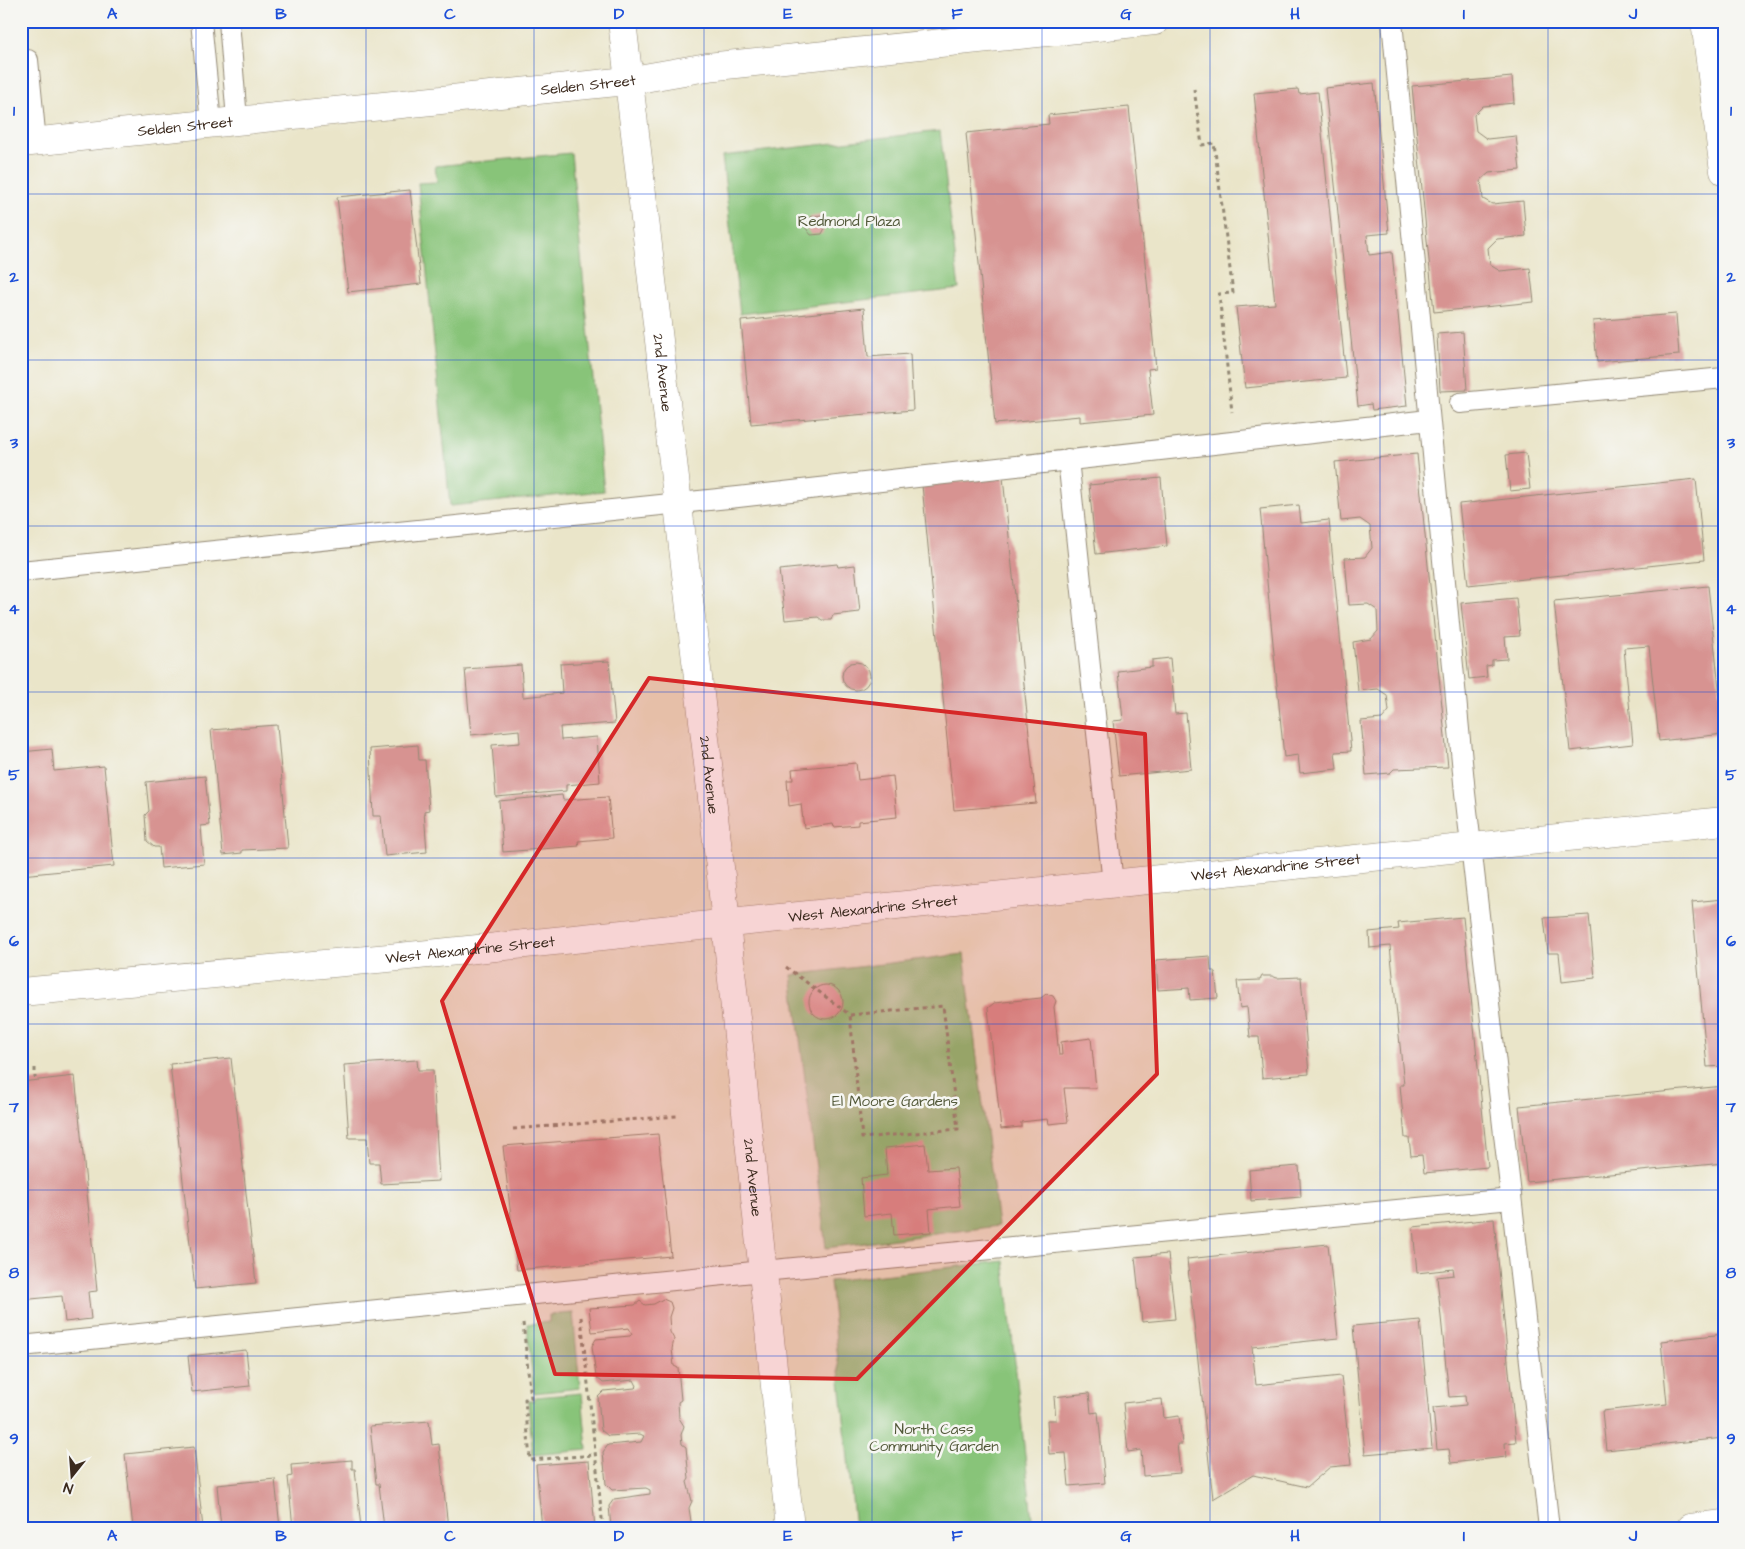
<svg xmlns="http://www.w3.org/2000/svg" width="1745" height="1549" font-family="'Architects Daughter',sans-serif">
	<rect width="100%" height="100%" fill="#f6f6f2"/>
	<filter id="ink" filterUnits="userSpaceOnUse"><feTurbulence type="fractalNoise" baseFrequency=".02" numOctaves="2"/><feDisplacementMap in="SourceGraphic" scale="10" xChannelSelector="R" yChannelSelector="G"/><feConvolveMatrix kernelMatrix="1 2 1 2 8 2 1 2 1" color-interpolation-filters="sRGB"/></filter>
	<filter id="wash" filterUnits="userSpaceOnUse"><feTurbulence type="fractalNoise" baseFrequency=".0096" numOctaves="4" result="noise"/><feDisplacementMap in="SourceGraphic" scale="20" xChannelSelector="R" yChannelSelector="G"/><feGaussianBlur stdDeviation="1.12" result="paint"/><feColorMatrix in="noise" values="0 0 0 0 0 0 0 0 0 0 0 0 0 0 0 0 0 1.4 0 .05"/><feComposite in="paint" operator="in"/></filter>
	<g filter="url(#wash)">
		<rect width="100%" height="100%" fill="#eae5c9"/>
		<g fill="#88c479" stroke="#62774c">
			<path d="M940 131 959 289 740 314 722 156Z"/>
			<path d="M571 153 604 491 450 506 418 183 437 182 435 166Z"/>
			<path d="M964 954 998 1226 826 1248 792 975Z"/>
			<path d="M1004 1261 1033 1528H855L830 1281Z"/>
			<path d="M573 1313 580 1388 534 1393 527 1324 549 1322V1315Z"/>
			<path d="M582 1393 587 1450 533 1455 528 1401H533L535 1397Z"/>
		</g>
		<g id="blocks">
			<g fill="#d79391">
				<path d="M1512 77 1514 103 1483 106 1474 115 1476 131 1487 139 1516 136 1520 170 1489 173 1481 180 1483 199 1492 204 1523 201 1526 236 1497 239 1488 248 1490 265 1500 271 1530 268 1534 302 1434 312 1412 86Z"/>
				<path d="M1374 83 1389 233 1367 235 1369 255 1392 252 1407 406 1372 410 1371 404 1358 406 1325 88Z"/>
				<path d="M1298 89 1299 94 1318 92 1346 378 1245 388 1236 307 1275 304 1254 93Z"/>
				<path d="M1129 107 1156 368 1148 369 1153 415 1080 422V416L995 424 966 133 1049 124 1048 115Z"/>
				<path d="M410 190 421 284 348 292 337 197Z"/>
				<path d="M821 215 827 224 822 234 811 235 805 227 810 217Z"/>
				<path d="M864 308 868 357 910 354 913 410 751 424 741 321Z"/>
				<path d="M1676 314 1679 355 1597 362 1593 321Z"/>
				<path d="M1463 332 1467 390 1440 391 1437 334Z"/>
				<path d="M1526 453 1530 489 1510 491 1506 455Z"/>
				<path d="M1417 454 1448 767 1394 769 1390 773 1366 775 1361 721 1382 719 1389 711 1387 695 1378 689 1358 691 1353 642 1371 639 1378 631 1377 610 1368 604 1349 605 1345 558 1365 557 1372 548 1370 526 1360 519 1341 521 1335 462Z"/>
				<path d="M1003 477 1036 803 954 810 922 485Z"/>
				<path d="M1161 478 1167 546 1096 554 1089 485Z"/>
				<path d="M1696 479 1704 560 1468 585 1459 504Z"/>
				<path d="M1299 505 1301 523 1329 520 1351 751 1335 752 1337 769 1300 773 1298 755 1284 757 1260 509Z"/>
				<path d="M837 564 838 567 855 565 860 612 833 615 831 620H822L818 617 785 620 779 570Z"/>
				<path d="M1708 586 1724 734 1659 741 1649 646 1624 648 1633 744 1570 751 1554 601Z"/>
				<path d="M1516 598 1520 636 1505 637 1507 659 1492 660V665L1486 666 1487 677 1469 679 1461 603Z"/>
				<path d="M1170 658 1175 714 1186 713 1191 769 1119 776 1113 721 1123 720 1118 671 1152 667V660Z"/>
				<path d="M609 661 615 723 560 727 561 740 597 737 600 782 566 785V791L496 797 492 745 520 743 519 730 471 735 465 669 521 665 523 697 562 693 560 664Z"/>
				<circle cx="856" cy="676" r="14"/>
				<path d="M277 725 288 848 242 850V853L223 855 211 730Z"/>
				<path d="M418 745 419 760H425L429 810 424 811 427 852 385 856 381 816H373L370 749Z"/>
				<path d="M52 749 54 771 104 766 114 866 21 875V752Z"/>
				<path d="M856 763 858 780 893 776 897 817 858 821V825L834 827 833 824 804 828 801 804 789 806 787 780H793L792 769Z"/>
				<path d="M205 776 210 825 201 826 204 864 161 868 159 847H154L147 841 145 815 149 811 146 782Z"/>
				<path d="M562 795 563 800 608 797 612 838 578 841 579 846 503 852 499 801Z"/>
				<path d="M1724 899V1066L1707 1067 1692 902Z"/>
				<path d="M1589 915 1595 978 1562 982 1559 953H1548L1544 918Z"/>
				<path d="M1463 917 1488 1167 1424 1173 1422 1155 1411 1156 1409 1138H1405L1400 1085H1404L1390 946 1370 948 1369 932 1399 929 1398 923Z"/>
				<path d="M1210 956 1211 971H1215L1218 998 1190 1000 1189 988 1158 990 1156 960Z"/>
				<path d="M1262 976H1272L1277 978 1301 977 1309 1074 1262 1078 1259 1037H1250L1247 1007 1240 1008 1237 981 1260 980Z"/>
				<circle cx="826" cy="1002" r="17"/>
				<path d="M1046 994 1053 996 1056 1001 1054 1007 1059 1055H1062L1061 1042 1091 1038 1096 1088H1064L1068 1122 1049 1124 1048 1119 1021 1122V1127L1001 1129 988 1008 994 1003 1041 998Z"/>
				<path d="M231 1058 256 1283 195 1289 170 1064Z"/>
				<path d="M417 1060 418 1070H433L439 1181 381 1184 379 1163H369L367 1138H349L344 1065Z"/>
				<path d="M75 1076 97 1291 88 1292 91 1319 65 1322 62 1296 21 1300V1082Z"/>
				<path d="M1724 1086V1163L1527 1182 1519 1106Z"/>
				<path d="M658 1134 671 1256 517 1270 503 1146Z"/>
				<path d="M925 1144 928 1170 956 1168 960 1206 929 1209 931 1232 894 1235 892 1213 864 1216 861 1178 887 1175 885 1148Z"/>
				<path d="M1299 1166 1301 1197 1251 1201 1249 1170Z"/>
				<path d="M1494 1219 1516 1442 1505 1443 1506 1457 1451 1463 1449 1449 1437 1450 1433 1408 1466 1405 1465 1396 1449 1397 1437 1277 1454 1275 1453 1269 1417 1273 1413 1227Z"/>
				<path d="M1328 1244 1338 1338 1252 1347 1256 1385 1341 1376 1351 1465 1330 1467 1307 1487 1253 1475 1213 1499 1187 1259Z"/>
				<path d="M1168 1254 1175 1319 1142 1322 1135 1257Z"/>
				<path d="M663 1299 670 1302 672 1308 669 1317 670 1332 674 1339 672 1349 674 1366 678 1368 681 1400 678 1402 679 1418 684 1426 681 1435 682 1444 686 1447 689 1479 687 1482 692 1501 689 1508 692 1528H611L609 1506 614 1499 650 1494V1490L646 1488 612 1490 606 1484 603 1452 608 1445 641 1442 644 1436 640 1434 608 1436 601 1430 598 1397 604 1391 635 1388 637 1386 634 1380 603 1383 596 1377 592 1346 596 1339 630 1336 632 1334 629 1328 592 1332 589 1308 635 1305 640 1301 645 1305 654 1304Z"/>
				<path d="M1420 1320 1432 1448 1365 1454 1353 1326Z"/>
				<path d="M1724 1334V1438L1606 1450 1602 1411 1667 1404 1661 1341Z"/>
				<path d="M246 1350 250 1386 192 1392 188 1356Z"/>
				<path d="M1089 1393 1091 1413 1098 1412 1105 1483 1069 1486 1066 1453 1049 1454 1047 1420H1056L1054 1397Z"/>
				<path d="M1162 1399 1164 1418 1179 1416 1182 1444H1177L1180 1473 1143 1476 1141 1450 1128 1452 1123 1403Z"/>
				<path d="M429 1421 432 1445 439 1444 448 1528H384L379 1484H376L370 1426Z"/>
				<path d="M194 1447 203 1528H133L125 1454Z"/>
				<path d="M352 1460V1469H355L361 1528H293L288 1477 292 1476 291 1465Z"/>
				<path d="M589 1461 595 1528H542L536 1465Z"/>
				<path d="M275 1479 280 1528H221L217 1485Z"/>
			</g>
		</g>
	</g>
	<g filter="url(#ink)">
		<use href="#blocks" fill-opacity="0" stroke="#928874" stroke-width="1"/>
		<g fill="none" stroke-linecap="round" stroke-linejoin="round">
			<defs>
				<g id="lane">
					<path d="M201 21 211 123"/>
					<path d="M229 21 237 120"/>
					<path d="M1392 21 1465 793 1549 1528"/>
					<path d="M28 60 36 142"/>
					<path d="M1460 403 1724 378"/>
					<path d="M1068 459 1113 884"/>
					<path d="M21 571 738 497 1429 420"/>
					<path d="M21 1346 763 1271 1511 1199"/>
				</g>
				<g id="street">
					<path id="s1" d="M21 992 399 957 1724 821"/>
					<path d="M1690 1528 1724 1524"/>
				</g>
				<g id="secondary">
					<path id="s2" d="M622 21 721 876 790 1528"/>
					<path d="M1705 21 1724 171"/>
					<path id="s3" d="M21 143 627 81 707 67 1155 21"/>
				</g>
			</defs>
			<use href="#lane" stroke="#928874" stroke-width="22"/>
			<use href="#street" stroke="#928874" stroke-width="29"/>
			<use href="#secondary" stroke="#928874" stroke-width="29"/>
			<g stroke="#928874" stroke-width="3" stroke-dasharray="4 4" stroke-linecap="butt">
				<path d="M1194 89 1202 145 1214 143 1233 293 1219 294 1232 412"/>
				<path d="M786 967 850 1015 943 1006 958 1129 862 1138 850 1015"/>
				<path d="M35 1068V1078"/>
				<path d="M513 1129 677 1116"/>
				<path d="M581 1317 603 1528"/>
				<path d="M523 1323 531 1398 525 1399 530 1460 595 1455"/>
			</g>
			<use href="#lane" stroke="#fff" stroke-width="20"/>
			<use href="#street" stroke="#fff" stroke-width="28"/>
			<use href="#secondary" stroke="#fff" stroke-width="28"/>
		</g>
	</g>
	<path fill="#d62828" fill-opacity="0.2" stroke="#d62828" stroke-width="4" stroke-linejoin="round" d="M649 678 1145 734 1157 1074 857 1379 555 1374 442 1001Z"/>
	<path fill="none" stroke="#1d4ed8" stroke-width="1" stroke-opacity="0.55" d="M196 21V1528M366 21V1528M534 21V1528M704 21V1528M872 21V1528M1042 21V1528M1210 21V1528M1380 21V1528M1548 21V1528M21 194H1724M21 360H1724M21 526H1724M21 692H1724M21 858H1724M21 1024H1724M21 1190H1724M21 1356H1724"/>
	<g text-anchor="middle" stroke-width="5" stroke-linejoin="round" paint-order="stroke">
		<g font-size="15" fill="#3b2a1e" stroke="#f6f6f2">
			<text dy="5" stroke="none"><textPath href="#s3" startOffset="570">Selden Street</textPath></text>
			<text dy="5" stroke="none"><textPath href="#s3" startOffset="165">Selden Street</textPath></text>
			<text dy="5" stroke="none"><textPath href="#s2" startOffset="354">2nd Avenue</textPath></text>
			<text dy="5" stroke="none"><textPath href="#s2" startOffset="759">2nd Avenue</textPath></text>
			<text dy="5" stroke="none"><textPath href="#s1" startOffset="1261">West Alexandrine Street</textPath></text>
			<text dy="5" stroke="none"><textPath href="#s1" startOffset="856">West Alexandrine Street</textPath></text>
			<text dy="5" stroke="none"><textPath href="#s1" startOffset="451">West Alexandrine Street</textPath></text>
			<text dy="5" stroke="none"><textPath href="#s2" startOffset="1164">2nd Avenue</textPath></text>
		</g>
		<g font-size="15" fill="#525839" stroke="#f6f6f2">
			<text x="849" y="226">Redmond Plaza</text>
			<text x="895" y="1106">El Moore Gardens</text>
			<text x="934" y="1434">North Cass<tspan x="934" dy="17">Community Garden</tspan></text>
		</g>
	</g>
	<rect width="1745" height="1549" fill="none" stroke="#f6f6f2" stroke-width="55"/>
	<g transform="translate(72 1476) rotate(197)" stroke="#f6f6f2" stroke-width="4" paint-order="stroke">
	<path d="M0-4L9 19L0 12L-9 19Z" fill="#3b2a1e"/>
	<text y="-8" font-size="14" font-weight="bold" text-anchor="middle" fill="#3b2a1e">N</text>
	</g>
	<rect x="28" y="28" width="1690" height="1494" fill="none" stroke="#1d4ed8" stroke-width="2"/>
	<g font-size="16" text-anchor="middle" font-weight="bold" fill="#1d4ed8">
		<text x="112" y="19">A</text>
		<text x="281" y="19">B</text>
		<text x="450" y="19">C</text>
		<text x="619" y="19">D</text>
		<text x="788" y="19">E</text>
		<text x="957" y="19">F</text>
		<text x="1126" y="19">G</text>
		<text x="1295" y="19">H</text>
		<text x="1464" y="19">I</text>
		<text x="1633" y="19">J</text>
		<text x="14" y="116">1</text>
		<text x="1731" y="116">1</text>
		<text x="14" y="282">2</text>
		<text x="1731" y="282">2</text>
		<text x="14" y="448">3</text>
		<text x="1731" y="448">3</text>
		<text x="14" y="614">4</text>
		<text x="1731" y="614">4</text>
		<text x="14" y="780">5</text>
		<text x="1731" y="780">5</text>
		<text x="14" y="946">6</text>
		<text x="1731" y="946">6</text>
		<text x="14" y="1112">7</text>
		<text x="1731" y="1112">7</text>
		<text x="14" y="1278">8</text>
		<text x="1731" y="1278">8</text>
		<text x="14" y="1444">9</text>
		<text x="1731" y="1444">9</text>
		<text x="112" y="1541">A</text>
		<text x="281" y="1541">B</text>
		<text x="450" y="1541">C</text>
		<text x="619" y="1541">D</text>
		<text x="788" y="1541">E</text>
		<text x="957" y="1541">F</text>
		<text x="1126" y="1541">G</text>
		<text x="1295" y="1541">H</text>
		<text x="1464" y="1541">I</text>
		<text x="1633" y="1541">J</text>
	</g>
</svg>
